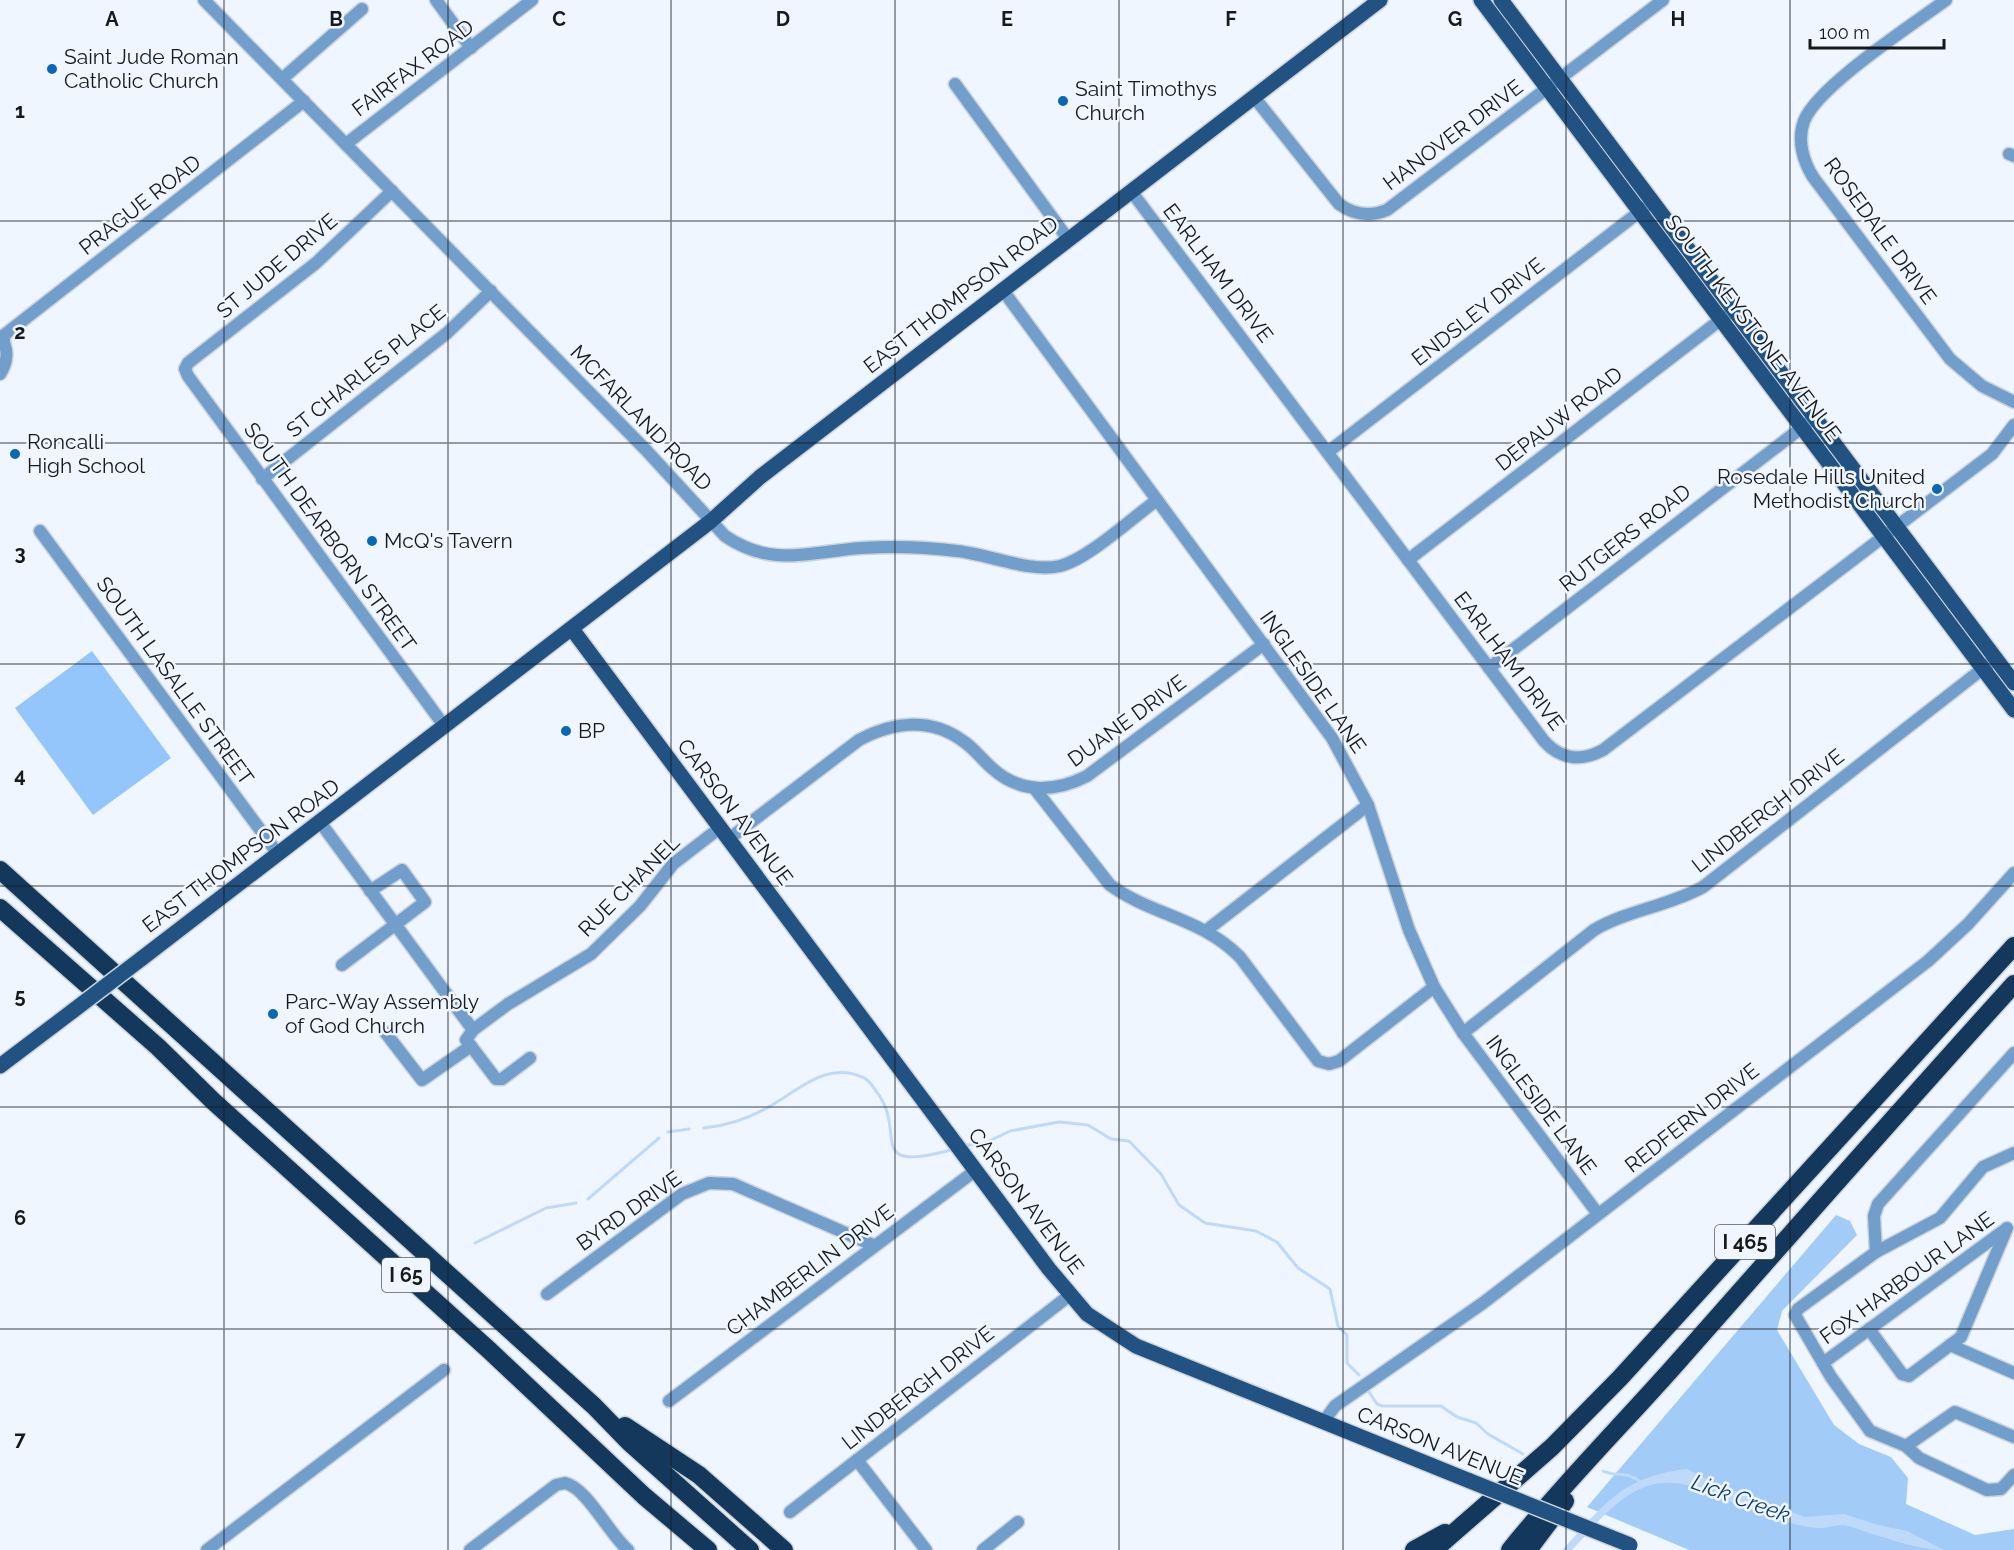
<svg xmlns="http://www.w3.org/2000/svg" width="2014" height="1550" font-family="Raleway,sans-serif">
	<rect width="100%" height="100%" fill="#eff6ff"/>
	<path fill="#95c6fb" d="M92 651 171 758 93 815 15 708Z"/>
	<path fill="#a2cbf8" d="M1836 1215 1850 1221 1857 1235 1782 1311 1777 1330 1834 1425 1859 1444 1891 1457 1908 1478 1906 1504 1975 1535 2014 1529V1550H1689L1587 1507Z"/>
	<path fill="#bfdaf8" d="M1687 1469 1717 1484 1805 1517 1844 1514 1878 1525 1907 1531 1944 1550C1920 1550 1893 1540 1869 1533 1861 1530 1851 1526 1843 1525 1834 1525 1825 1529 1816 1528 1801 1527 1774 1518 1759 1513 1722 1501 1688 1473 1647 1486 1616 1497 1594 1527 1572 1550H1562C1603 1506 1622 1476 1687 1469Z"/>
	<g fill="none" stroke-linecap="round" stroke-linejoin="round">
		<g stroke="#bfdaf8" stroke-width="3">
			<path d="M704 1128C724 1126 747 1119 765 1109 796 1093 826 1059 864 1078 869 1080 873 1087 876 1091 909 1132 862 1174 951 1150"/>
			<path d="M668 1132 689 1129"/>
			<path d="M967 1145 983 1144 1010 1131 1059 1122 1088 1125 1111 1139 1129 1141 1161 1174 1179 1205 1205 1223 1256 1231 1277 1242 1298 1268 1330 1289 1338 1326 1347 1335V1363L1359 1375"/>
			<path d="M588 1199 659 1138"/>
			<path d="M475 1243 546 1208 576 1203"/>
			<path d="M1369 1392 1377 1404 1382 1406H1441L1457 1417 1476 1423 1488 1434 1523 1454"/>
			<path d="M1603 1471C1615 1477 1629 1471 1640 1482"/>
		</g>
		<defs>
			<g id="minor">
				<path d="M204 0 645 449 725 536C772 568 809 552 861 548 893 546 925 547 957 551 988 554 1030 573 1060 566 1088 559 1132 518 1157 500"/>
				<path d="M436 0 471 48"/>
				<path d="M1946 0C1912 25 1818 86 1804 121 1797 140 1803 161 1813 177L1950 359 1982 386 2014 402"/>
				<path d="M282 79 362 9"/>
				<path d="M955 84 1068 239"/>
				<path d="M1254 97 1339 204C1354 215 1370 217 1387 210L1663 0"/>
				<path d="M346 144 532 0"/>
				<path d="M2009 154 2014 156"/>
				<path d="M392 191 316 263 188 363 185 369 188 376 445 727"/>
				<path d="M1131 191 1544 741C1560 759 1581 762 1603 750L1992 454 2014 425"/>
				<path d="M1002 289 1332 738 1368 805 1409 930 1434 987 1463 1033 1598 1214"/>
				<path d="M0 336C9 348 8 362 0 374"/>
				<path d="M4 341 3 336 26 318 304 101"/>
				<path d="M1328 452 1647 206"/>
				<path d="M262 479 447 333 491 291"/>
				<path d="M40 531 278 854"/>
				<path d="M1408 560 1728 314"/>
				<path d="M1489 668 1809 422"/>
				<path d="M1035 789 1110 885C1153 916 1200 917 1240 957L1318 1061 1329 1064 1339 1061 1434 987"/>
				<path d="M320 822 473 1030"/>
				<path d="M730 838 859 740C893 722 930 717 963 741 975 749 982 760 993 769 1021 794 1056 792 1087 776L1264 644"/>
				<path d="M1207 930 1368 805"/>
				<path d="M342 965 425 902 402 870 370 891"/>
				<path d="M385 1032 422 1080 471 1046 466 1040 473 1030 508 1004 591 954 640 906 673 864 721 827"/>
				<path d="M1463 1033 1594 930C1628 910 1669 906 1703 887L1990 663"/>
				<path d="M471 1046 496 1079H502L530 1058"/>
				<path d="M2014 1153 1983 1167 1940 1218 1876 1252 1798 1309 1795 1315 1831 1377 1870 1431 1906 1446 1919 1458 1987 1490 2001 1489 2014 1475"/>
				<path d="M1876 1252 1874 1216 1878 1204 2014 1053"/>
				<path d="M547 1294 682 1194 709 1183 733 1184 873 1245"/>
				<path d="M1869 1329 1902 1374 1909 1376 1961 1337 2007 1228"/>
				<path d="M1950 1345 2014 1373"/>
				<path d="M1823 1363 2006 1229"/>
				<path d="M669 1401 976 1170"/>
				<path d="M1324 1421 1335 1406 1483 1303 1928 961 1968 924 2014 873"/>
				<path d="M1906 1446 1955 1412 2014 1437"/>
				<path d="M857 1460 926 1550"/>
				<path d="M790 1512 1070 1295"/>
				<path d="M207 1550 444 1370"/>
				<path d="M470 1550 556 1485 565 1483C587 1488 609 1534 628 1550"/>
				<path d="M983 1550 1018 1522"/>
			</g>
			<g id="major">
				<path d="M1481 0 2014 710"/>
				<path d="M1501 0 2014 683"/>
				<path d="M572 629 1049 1269 1087 1314 1136 1346 1470 1481"/>
				<path d="M141 959 711 521 760 477 1380 0"/>
				<path d="M0 1066 74 1010"/>
			</g>
			<g id="highway">
				<path d="M0 870 594 1406 629 1442 750 1550"/>
				<path d="M0 908 158 1047 213 1101 489 1350 644 1496 708 1550"/>
				<path d="M625 1426 699 1475 784 1550"/>
				<path d="M1414 1550 1445 1533"/>
				<path d="M1434 1550 1552 1447 1620 1378 2014 946"/>
				<path d="M1510 1550C1562 1485 1621 1426 1676 1364 1788 1237 1900 1110 2014 984"/>
				<path d="M1528 1550 1565 1501"/>
			</g>
		</defs>
		<use href="#minor" stroke="#ccd3db" stroke-width="15"/>
		<use href="#major" stroke="#ccd3db" stroke-width="18"/>
		<use href="#highway" stroke="#ccd3db" stroke-width="21"/>
		<use href="#minor" stroke="#729ecc" stroke-width="12"/>
		<use href="#major" stroke="#215282" stroke-width="15"/>
		<use href="#highway" stroke="#14385b" stroke-width="18"/>
		<defs>
			<g id="major-bridge">
				<path d="M74 1010 141 959"/>
				<path d="M1470 1481 1630 1545"/>
			</g>
		</defs>
		<use href="#major-bridge" stroke="#ccd3db" stroke-width="18" stroke-linecap="butt"/>
		<use href="#major-bridge" stroke="#215282" stroke-width="15"/>
	</g>
	<path fill="none" stroke="#171a1d" stroke-width="1.5" stroke-opacity="0.55" d="M224 0V1550M448 0V1550M671 0V1550M895 0V1550M1119 0V1550M1343 0V1550M1566 0V1550M1790 0V1550M0 221H2014M0 443H2014M0 664H2014M0 886H2014M0 1107H2014M0 1329H2014"/>
	<g fill="#0768b4" stroke="#eff6ff" stroke-width="2">
		<circle cx="52" cy="69" r="6"/>
		<circle cx="1063" cy="101" r="6"/>
		<circle cx="15" cy="454" r="6"/>
		<circle cx="1937" cy="489" r="6"/>
		<circle cx="372" cy="541" r="6"/>
		<circle cx="566" cy="731" r="6"/>
		<circle cx="273" cy="1014" r="6"/>
	</g>
	<g text-anchor="middle" stroke-width="5" stroke-linejoin="round" paint-order="stroke">
		<g fill="#eff6ff" stroke="#585c61" stroke-width="1.5">
			<rect x="1715" y="1225" width="60" height="34" rx="4.5"/>
			<rect x="382" y="1258" width="48" height="34" rx="4.5"/>
		</g>
		<g font-size="20" font-weight="bold" fill="#171a1d">
			<text x="1745" y="1249">I 465</text>
			<text x="406" y="1282">I 65</text>
		</g>
		<g font-size="21" fill="#171a1d" stroke="#eff6ff" text-anchor="start">
			<text x="64" y="64">Saint Jude Roman<tspan x="64" dy="24">Catholic Church</tspan></text>
			<text x="1075" y="96">Saint Timothys<tspan x="1075" dy="24">Church</tspan></text>
			<text x="27" y="449">Roncalli<tspan x="27" dy="24">High School</tspan></text>
			<text x="1925" y="484" text-anchor="end">Rosedale Hills United<tspan x="1925" dy="24">Methodist Church</tspan></text>
			<text x="384" y="548">McQ's Tavern</text>
			<text x="578" y="738">BP</text>
			<text x="285" y="1009">Parc-Way Assembly<tspan x="285" dy="24">of God Church</tspan></text>
		</g>
		<g font-size="21" fill="#171a1d" stroke="#eff6ff">
			<text transform="translate(413 68) rotate(-37)" y="7">FAIRFAX ROAD</text>
			<text transform="translate(1453 135) rotate(-37)" y="7">HANOVER DRIVE</text>
			<text transform="translate(140 205) rotate(-38)" y="7">PRAGUE ROAD</text>
			<text transform="translate(1880 231) rotate(54)" y="7">ROSEDALE DRIVE</text>
			<text transform="translate(277 266) rotate(-40)" y="7">ST JUDE DRIVE</text>
			<text transform="translate(1218 273) rotate(53)" y="7">EARLHAM DRIVE</text>
			<text transform="translate(961 295) rotate(-38)" y="7">EAST THOMPSON ROAD</text>
			<text transform="translate(1478 312) rotate(-38)" y="7">ENDSLEY DRIVE</text>
			<text transform="translate(1753 328) rotate(53)" y="7">SOUTH KEYSTONE AVENUE</text>
			<text transform="translate(366 371) rotate(-39)" y="7">ST CHARLES PLACE</text>
			<text transform="translate(641 418) rotate(46)" y="7">MCFARLAND ROAD</text>
			<text transform="translate(1559 419) rotate(-38)" y="7">DEPAUW ROAD</text>
			<text transform="translate(330 537) rotate(54)" y="7">SOUTH DEARBORN STREET</text>
			<text transform="translate(1625 538) rotate(-38)" y="7">RUTGERS ROAD</text>
			<text transform="translate(1509 661) rotate(53)" y="7">EARLHAM DRIVE</text>
			<text transform="translate(175 681) rotate(54)" y="7">SOUTH LASALLE STREET</text>
			<text transform="translate(1313 682) rotate(55)" y="7">INGLESIDE LANE</text>
			<text transform="translate(1127 721) rotate(-36)" y="7">DUANE DRIVE</text>
			<text transform="translate(1768 811) rotate(-38)" y="7">LINDBERGH DRIVE</text>
			<text transform="translate(735 812) rotate(53)" y="7">CARSON AVENUE</text>
			<text transform="translate(241 856) rotate(-37)" y="7">EAST THOMPSON ROAD</text>
			<text transform="translate(629 886) rotate(-45)" y="7">RUE CHANEL</text>
			<text transform="translate(1541 1105) rotate(53)" y="7">INGLESIDE LANE</text>
			<text transform="translate(1692 1118) rotate(-38)" y="7">REDFERN DRIVE</text>
			<text transform="translate(1026 1201) rotate(53)" y="7">CARSON AVENUE</text>
			<text transform="translate(629 1211) rotate(-35)" y="7">BYRD DRIVE</text>
			<text transform="translate(810 1270) rotate(-37)" y="7">CHAMBERLIN DRIVE</text>
			<text transform="translate(1907 1278) rotate(-36)" y="7">FOX HARBOUR LANE</text>
			<text transform="translate(918 1388) rotate(-38)" y="7">LINDBERGH DRIVE</text>
			<text transform="translate(1440 1446) rotate(22)" y="7">CARSON AVENUE</text>
		</g>
		<g font-size="22" font-style="italic" fill="#0c3f6d" stroke="#eff6ff">
			<text transform="translate(1741 1498) rotate(20)" y="8">Lick Creek</text>
		</g>
	</g>
	<g font-size="20" text-anchor="middle" font-weight="bold" fill="#171a1d" stroke="#eff6ff" stroke-width="5" stroke-linejoin="round" paint-order="stroke">
		<text x="112" y="26">A</text>
		<text x="336" y="26">B</text>
		<text x="559" y="26">C</text>
		<text x="783" y="26">D</text>
		<text x="1007" y="26">E</text>
		<text x="1231" y="26">F</text>
		<text x="1455" y="26">G</text>
		<text x="1678" y="26">H</text>
		<text x="20" y="118">1</text>
		<text x="20" y="339">2</text>
		<text x="20" y="560">3</text>
		<text x="20" y="782">4</text>
		<text x="20" y="1003">5</text>
		<text x="20" y="1225">6</text>
		<text x="20" y="1446">7</text>
	</g>
	<path d="M1810 39v9h134v-9" fill="none" stroke="#171a1d" stroke-width="3"/>
	<text x="1819" y="39" font-size="18" fill="#171a1d" stroke="#eff6ff" stroke-width="4.5" paint-order="stroke">100 m</text>
</svg>
